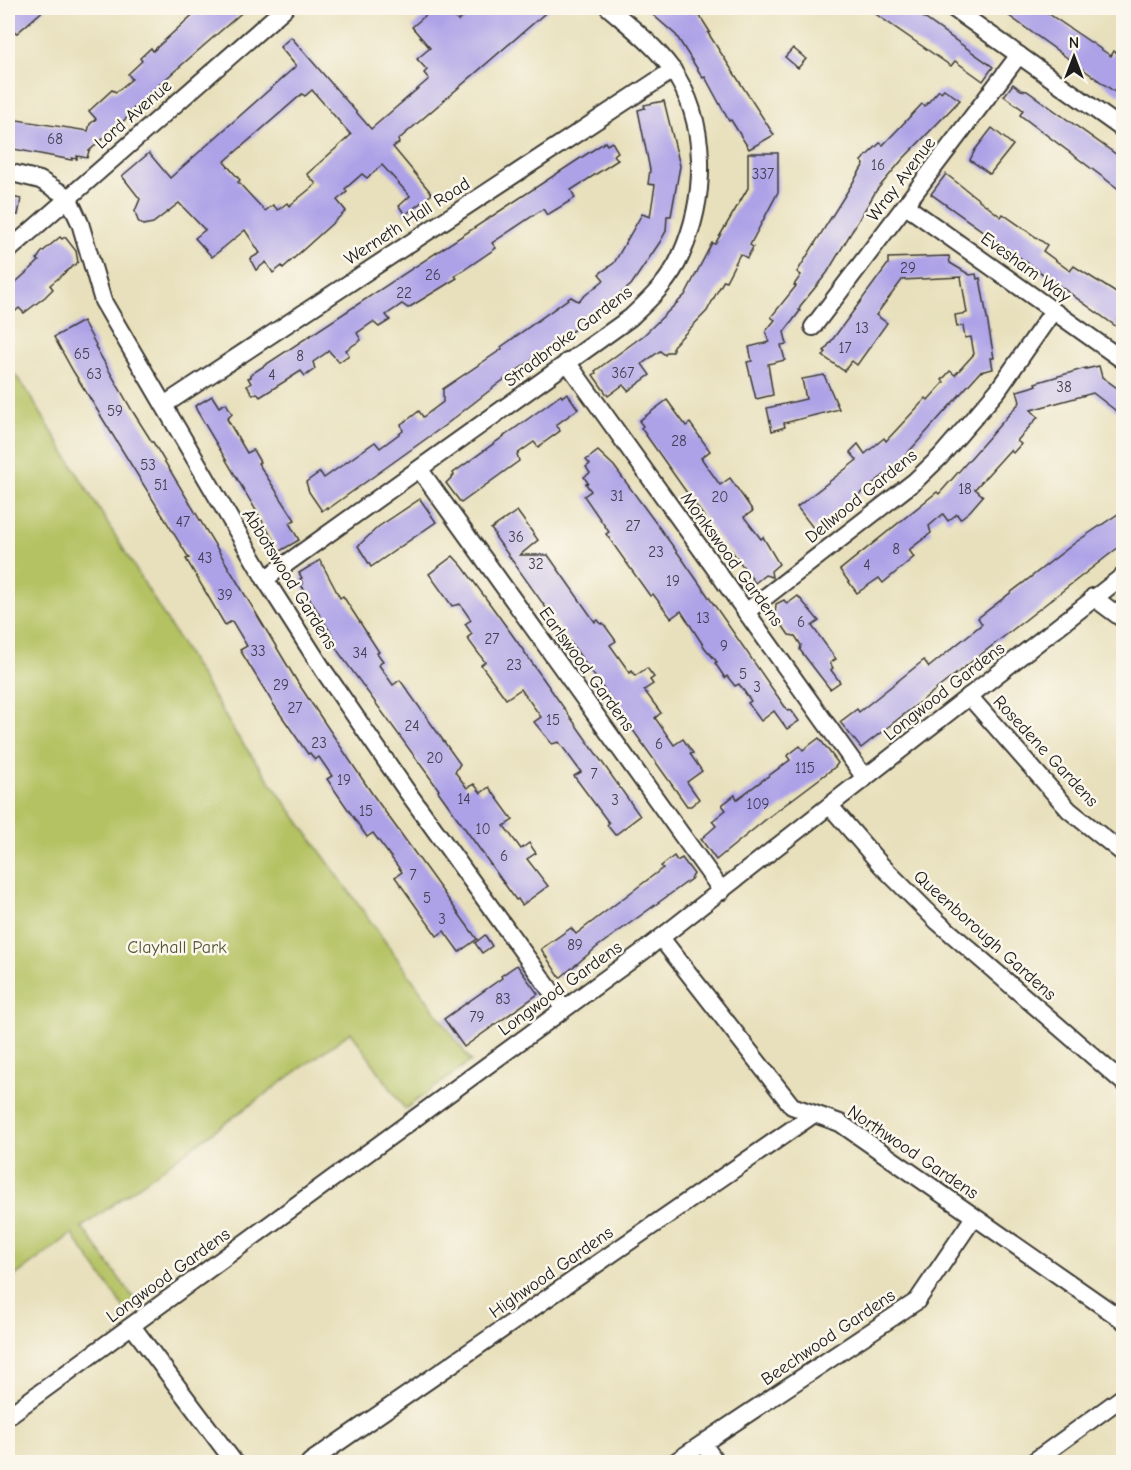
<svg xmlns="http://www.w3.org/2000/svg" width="1131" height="1470" font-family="'Comic Neue',sans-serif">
	<rect width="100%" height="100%" fill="#fbf7ec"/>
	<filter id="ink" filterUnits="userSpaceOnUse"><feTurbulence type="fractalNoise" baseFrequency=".0167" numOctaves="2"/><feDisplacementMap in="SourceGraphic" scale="12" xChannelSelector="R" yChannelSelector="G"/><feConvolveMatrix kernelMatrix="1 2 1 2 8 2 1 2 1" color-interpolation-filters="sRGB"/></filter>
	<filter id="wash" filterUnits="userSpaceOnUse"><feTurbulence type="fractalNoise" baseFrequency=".008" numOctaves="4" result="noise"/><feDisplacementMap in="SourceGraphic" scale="24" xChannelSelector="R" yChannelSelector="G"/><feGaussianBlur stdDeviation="1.35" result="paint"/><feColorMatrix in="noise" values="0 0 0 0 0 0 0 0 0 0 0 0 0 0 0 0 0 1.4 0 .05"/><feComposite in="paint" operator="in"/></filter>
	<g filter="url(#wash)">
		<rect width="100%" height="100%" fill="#e8e0bc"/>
		<path fill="#b5c264" stroke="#686f40" stroke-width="1.5" d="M8 366 26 389 236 734 471 1061 405 1109 351 1032 82 1227 138 1304 127 1312 72 1234 8 1281Z"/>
		<g id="blocks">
			<g fill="#ada2e7" fill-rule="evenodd">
				<path d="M8 8H46L17 33 15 32 8 38Z"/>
				<path d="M200 8H247L153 90 133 109 129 113 130 115 89 151 87 158 77 156V159L72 158V160L8 148V123L10 124 11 119 88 131 90 124 96 119 89 111 112 90 116 92 132 79 128 74 142 61 140 58 151 48 153 51Z"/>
				<path d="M434 8H445L458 21 474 8H551L398 140 399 143 393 147 432 194 405 215 399 206 410 196 382 165 367 178 362 174 345 189 347 192 337 200 346 211 283 268 282 266 273 273 266 262 256 270 250 259 260 253 245 230 212 257 195 238 205 230 179 203 153 223 143 225 138 221 135 211 140 199 122 176 149 153 170 178 296 66 280 47 291 37 371 129 429 79 424 73 427 70 417 59 430 48 412 27ZM312 90 351 135 307 174 316 184 289 206 287 203 278 210 273 205 265 211 238 182 240 180 224 162 302 94 305 96Z"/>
				<path d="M645 8H692L698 13 710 32 708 33 774 135 749 149 731 120 729 121 705 77 703 78 676 35Z"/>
				<path d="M867 8H919L916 12 993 67 983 81 955 61 951 66Z"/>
				<path d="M998 8H1040L1111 56 1114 51 1124 58V89L1119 95Z"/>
				<path d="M793 48 806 59 798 68 785 57Z"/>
				<path d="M1013 84 1021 90 1027 91 1124 160V193L1020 115 1023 110 1004 96Z"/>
				<path d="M944 89 960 100 902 160 876 191 827 273 801 305 799 310 800 311 784 332 787 344 781 345 785 360 768 364 773 395 756 399 747 362 752 361 749 347 769 342 766 331 775 320 771 317 796 286 794 285 801 275 797 272 852 184 864 164 861 161 880 143 883 145 922 104 925 106 939 90 941 92Z"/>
				<path d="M664 101 680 166 671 216H667L666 231 660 242 631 285 592 317 498 384 444 426 328 509 327 507 322 511 309 492 306 482 320 472 324 478 375 442 380 448 403 431 401 424 410 418 419 411 423 417 443 402V389L502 349 501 347 571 297 578 301 604 280 599 274 614 263 642 214 650 217 655 185 648 184 650 170 638 110 645 108 644 105Z"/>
				<path d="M992 128 1013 145 990 174 970 160 975 150Z"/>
				<path d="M605 142 607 145 612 142 618 152 614 155 618 160 571 190 575 198 547 215 543 209 492 243 496 248 455 276 457 278 408 308 402 304 386 315 390 320 379 327 373 322 357 333 361 340 346 350 349 355 339 362 329 351 313 362 315 369 305 376 301 371 260 397 257 393 253 395 247 386 251 383 248 378 251 377 250 375Z"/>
				<path d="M748 153H778V192L750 245 753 247 747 258 740 254 726 281 724 280 717 292 707 311 673 346V352H667L665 355 660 351 642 364 650 375 628 391 623 385 608 396 593 375 596 373 595 371 644 335 685 295 712 243 715 244 748 188Z"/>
				<path d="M946 174 1001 217 1003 214 1047 245 1043 251 1070 271 1074 266 1124 298V332L931 194Z"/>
				<path d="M8 196 21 199 18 215 8 213Z"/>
				<path d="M60 237 62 239 65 237 76 251 78 262 50 285 53 289 45 297 24 313 19 308 8 318V289L35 265 39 261 37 259 41 253Z"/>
				<path d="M949 256 950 263 970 275 976 274 977 279 980 278 994 358H991L993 369 980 372 897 465 814 529 797 507 857 460 850 452 858 444 865 454 884 438 886 441 926 398 928 400 944 382 942 380 950 371 955 375 974 354 971 337 965 338 963 326 957 327 955 315 967 313 961 277 902 280 876 315 887 323 857 365 852 361 844 371 823 356 826 352 824 351 888 264V258Z"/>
				<path d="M83 321 96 345 95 346 133 412 152 442H153L298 683 373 795 477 939 459 952 444 931 437 936 395 877 402 872 373 833 367 837 327 779 332 776 319 757 315 760 310 753 308 754 274 705 240 650 247 646 232 621 225 625 186 559 189 558 73 371 54 337Z"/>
				<path d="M1099 366 1102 377 1124 393V417L1093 393 1031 410 1038 417 1017 441 1021 444 1013 453 1010 450 975 489 983 496 970 511 960 519 957 514 948 521 943 514 929 526 931 533 909 550 914 557 883 583 879 578 857 593 840 570 937 492 939 494 1020 402 1017 391 1031 387 1036 385 1035 383 1086 368V369Z"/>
				<path d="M824 375 839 409 784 423 785 427 772 431 767 408 806 399 802 379Z"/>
				<path d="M567 393 578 409 556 425 560 431 538 447 534 442 517 454 519 461 461 503 446 483 454 475 453 473 561 395 562 397Z"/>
				<path d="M212 396 219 407 226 403 232 414 227 419 247 453 253 450 260 462 258 463 295 520 289 523 299 540 280 551 197 411 195 406Z"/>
				<path d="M667 400 686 426 690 423 710 451 701 458 720 485 730 478 753 511 744 517 761 539 763 537 779 564 771 571 772 577 765 575 755 583 731 550 729 551 719 538 641 428 643 426 639 421Z"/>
				<path d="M598 451 614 466 683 560 776 694 788 711 791 710 799 721 787 729 774 711 761 721 748 703 751 701 739 684 735 686 727 676 725 678 715 663 717 662 705 648 681 611 671 618 653 594 650 596 606 534 609 532 584 496 591 491 586 484 588 483 584 477 590 473 586 467 590 464 586 460Z"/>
				<path d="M420 499 436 522 371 567 358 546 378 527Z"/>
				<path d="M1124 510V543L861 748 840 722 857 709 859 712 924 660 929 667 982 624 978 618 1076 542Z"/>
				<path d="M517 511 538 540 520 555H548L595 622 598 620 601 624 603 623 616 641 610 645 630 673 632 671 635 676 647 668 654 677 650 680 653 684 644 690 661 713 655 718 674 745 683 739 693 753 690 754 702 771 687 782 699 799 691 806H687L494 535 495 534 491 529Z"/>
				<path d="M453 556 463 567 511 633 640 816 615 835 607 825 609 823 574 776 581 772 559 742 552 744 534 722 541 717 521 689 506 699 481 665 485 662 467 638 472 634 465 624 471 620 460 604 452 606 429 574Z"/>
				<path d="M320 560 340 598 343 596 379 652 377 653 383 661 379 665 393 685 400 680 460 764 455 772 467 788 474 784 481 793 489 787 513 820 504 826 521 849 529 843 536 853 527 859 548 886 522 905 518 899 516 900 438 791 439 790 337 650 335 645 337 643 301 585 303 584 300 579 302 578 299 573Z"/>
				<path d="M798 596 819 621 812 626 836 659 830 663 833 668 831 670 840 682 830 689 800 650 801 645 795 636 789 635 775 615 776 604 784 600 787 604Z"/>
				<path d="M819 738 838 763 835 767 770 816 716 860 701 839 716 826 712 821 726 810 722 805 735 795 737 799 790 760 787 756 800 746 803 750Z"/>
				<path d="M674 856 677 861 682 858 694 874 691 879 597 947 560 978 541 949 571 928 576 934 663 868 661 866Z"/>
				<path d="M485 935 492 946 482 953 475 943Z"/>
				<path d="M517 965 538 994 464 1047 444 1019 502 978 501 976Z"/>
			</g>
		</g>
	</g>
	<g filter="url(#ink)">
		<use href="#blocks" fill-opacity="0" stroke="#3b3934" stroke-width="1.5"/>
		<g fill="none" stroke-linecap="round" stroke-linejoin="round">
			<defs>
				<g id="minor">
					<path d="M953 8 1124 130"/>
					<path d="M8 172 40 180 68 197 80 223 103 301 265 579 324 671 406 790 564 1009"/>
					<path d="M906 206 1124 361"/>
					<path d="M8 251 285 8"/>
					<path d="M813 327 1019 55"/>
					<path d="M567 362 865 778"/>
					<path d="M164 405 673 70"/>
					<path d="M420 470 722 891"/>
					<path d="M265 579 630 318C649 300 670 281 681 255 707 197 709 121 671 68 654 45 631 27 609 8"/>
					<path d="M1093 597 1124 620"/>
					<path d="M746 612 915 481 940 457 998 390 1053 311"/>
					<path d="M969 696 1069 810 1124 854"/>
					<path d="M830 806 881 865 938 922 1124 1083"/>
					<path d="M661 938 792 1106 840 1123 1124 1321"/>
					<path d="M132 1326 234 1462"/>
					<path d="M8 1416 645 950 1124 575"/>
					<path d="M703 1444 716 1462"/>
					<path d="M310 1462 814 1114"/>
					<path d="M675 1462 917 1301 974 1217"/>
					<path d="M1033 1462 1124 1396"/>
				</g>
			</defs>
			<use href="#minor" stroke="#3b3934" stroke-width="20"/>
			<use href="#minor" stroke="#fff" stroke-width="16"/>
		</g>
	</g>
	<g text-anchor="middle" stroke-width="5" stroke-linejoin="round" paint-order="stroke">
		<g font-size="15" fill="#403e4f">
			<text x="55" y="144">68</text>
			<text x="878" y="170">16</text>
			<text x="763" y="179">337</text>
			<text x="908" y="273">29</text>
			<text x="433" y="280">26</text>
			<text x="404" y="298">22</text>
			<text x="862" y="333">13</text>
			<text x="845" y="353">17</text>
			<text x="82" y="359">65</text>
			<text x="300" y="361">8</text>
			<text x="623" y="378">367</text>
			<text x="94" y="379">63</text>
			<text x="272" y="380">4</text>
			<text x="1064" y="392">38</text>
			<text x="115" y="416">59</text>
			<text x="679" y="446">28</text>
			<text x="148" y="470">53</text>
			<text x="161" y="490">51</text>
			<text x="965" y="494">18</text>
			<text x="617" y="501">31</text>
			<text x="720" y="502">20</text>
			<text x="183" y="527">47</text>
			<text x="633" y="531">27</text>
			<text x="516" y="542">36</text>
			<text x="896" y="554">8</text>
			<text x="656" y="557">23</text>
			<text x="205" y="563">43</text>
			<text x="536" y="569">32</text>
			<text x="867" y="570">4</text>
			<text x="673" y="586">19</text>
			<text x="225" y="600">39</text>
			<text x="703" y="623">13</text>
			<text x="801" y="627">6</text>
			<text x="492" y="644">27</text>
			<text x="724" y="651">9</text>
			<text x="258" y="656">33</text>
			<text x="360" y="658">34</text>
			<text x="514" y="670">23</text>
			<text x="743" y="679">5</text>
			<text x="281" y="690">29</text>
			<text x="757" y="692">3</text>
			<text x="295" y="713">27</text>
			<text x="553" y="725">15</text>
			<text x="412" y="731">24</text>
			<text x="319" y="748">23</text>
			<text x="659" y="749">6</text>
			<text x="435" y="763">20</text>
			<text x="805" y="773">115</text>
			<text x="594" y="779">7</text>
			<text x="344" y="785">19</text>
			<text x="464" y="804">14</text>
			<text x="615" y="805">3</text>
			<text x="758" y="809">109</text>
			<text x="366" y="816">15</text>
			<text x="483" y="834">10</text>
			<text x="504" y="861">6</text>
			<text x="413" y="880">7</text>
			<text x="427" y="903">5</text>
			<text x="442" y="924">3</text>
			<text x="575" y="950">89</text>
			<text x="503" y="1004">83</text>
			<text x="477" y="1022">79</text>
		</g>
		<g font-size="18" fill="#1c1c1c" stroke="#fbf7ec">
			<text transform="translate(133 114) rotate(-41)" y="6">Lord Avenue</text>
			<text transform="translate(901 179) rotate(-53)" y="6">Wray Avenue</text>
			<text transform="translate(407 221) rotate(-33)" y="6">Werneth Hall Road</text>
			<text transform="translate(1026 267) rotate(36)" y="6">Evesham Way</text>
			<text transform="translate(568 336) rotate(-37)" y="6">Stradbroke Gardens</text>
			<text transform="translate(861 496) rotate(-39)" y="6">Dellwood Gardens</text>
			<text transform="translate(732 559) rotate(54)" y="6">Monkswood Gardens</text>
			<text transform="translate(290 579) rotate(58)" y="6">Abbotswood Gardens</text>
			<text transform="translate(587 669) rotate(54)" y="6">Earlswood Gardens</text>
			<text transform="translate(944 691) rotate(-38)" y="6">Longwood Gardens</text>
			<text transform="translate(1046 751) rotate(47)" y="6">Rosedene Gardens</text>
			<text transform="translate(985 935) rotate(42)" y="6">Queenborough Gardens</text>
			<text transform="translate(560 988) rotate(-36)" y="6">Longwood Gardens</text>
			<text transform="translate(913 1152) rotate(34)" y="6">Northwood Gardens</text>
			<text transform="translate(551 1272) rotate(-35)" y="6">Highwood Gardens</text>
			<text transform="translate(168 1275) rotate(-36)" y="6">Longwood Gardens</text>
			<text transform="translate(828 1337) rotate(-34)" y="6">Beechwood Gardens</text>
		</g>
		<g font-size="18" fill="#525635" stroke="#fbf7ec">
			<text x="177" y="953">Clayhall Park</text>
		</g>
	</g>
	<rect width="1131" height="1470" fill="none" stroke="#fbf7ec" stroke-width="30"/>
	<g transform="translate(1074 57)" stroke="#fbf7ec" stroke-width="4.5" paint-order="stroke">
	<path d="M0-4.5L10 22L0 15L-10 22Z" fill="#1c1c1c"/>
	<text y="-9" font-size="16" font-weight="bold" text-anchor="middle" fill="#1c1c1c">N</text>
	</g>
</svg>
